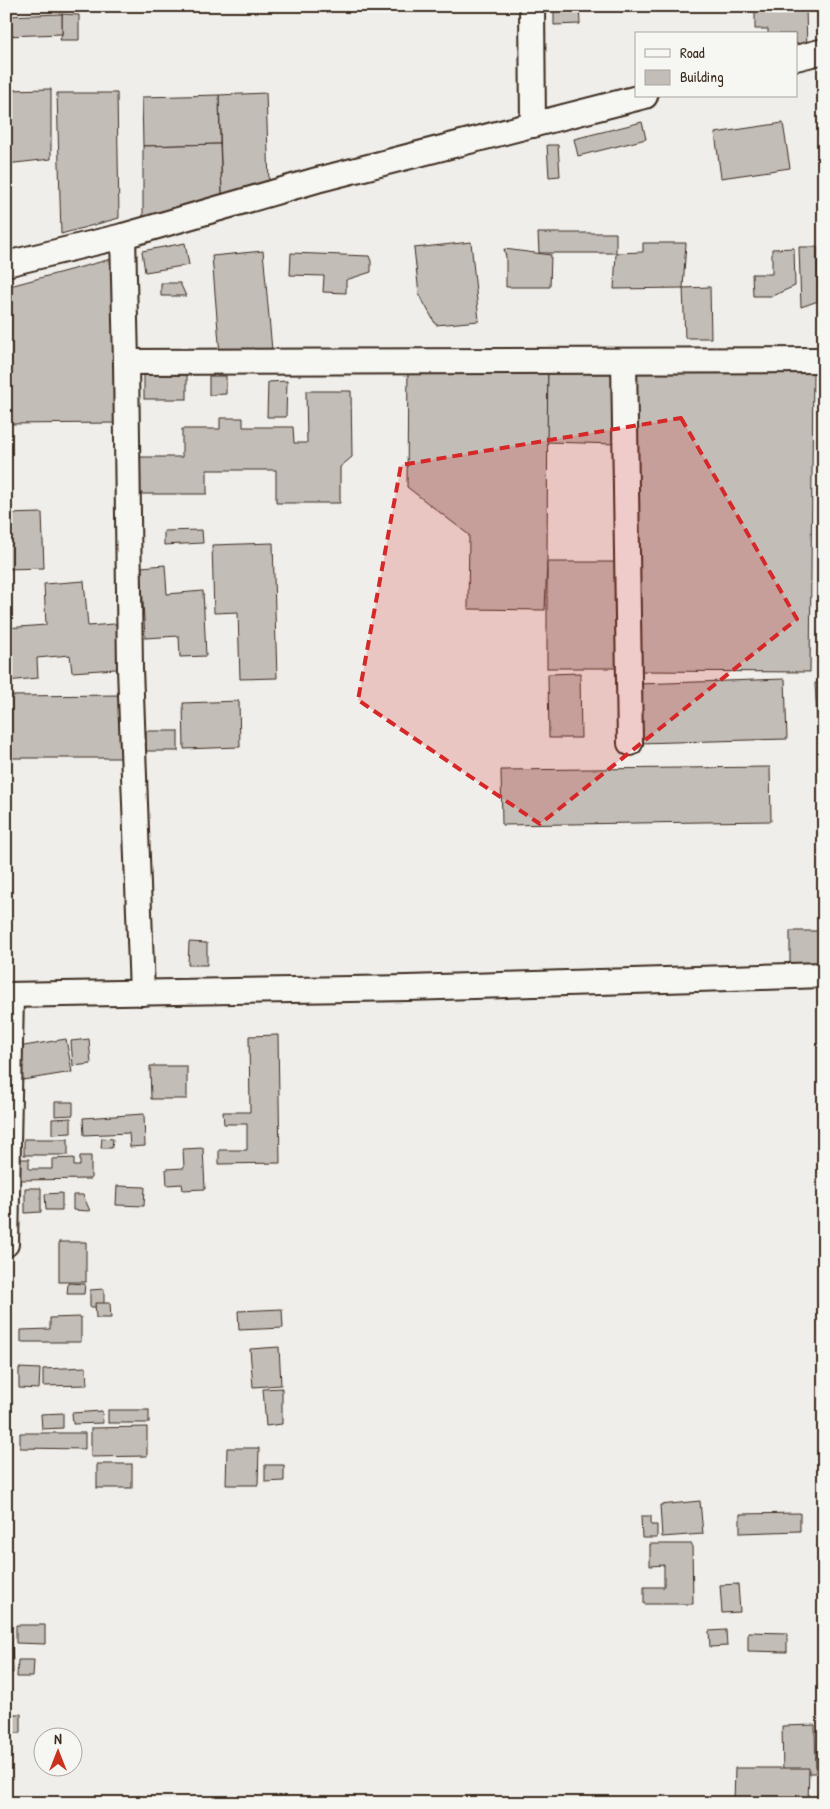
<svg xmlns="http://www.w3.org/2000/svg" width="830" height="1809" font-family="'Patrick Hand',sans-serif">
	<rect width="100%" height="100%" fill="#efeeea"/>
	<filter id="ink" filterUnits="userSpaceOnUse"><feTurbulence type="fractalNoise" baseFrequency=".02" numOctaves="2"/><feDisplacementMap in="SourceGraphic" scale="10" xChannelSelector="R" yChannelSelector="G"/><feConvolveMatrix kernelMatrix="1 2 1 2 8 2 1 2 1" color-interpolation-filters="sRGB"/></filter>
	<g filter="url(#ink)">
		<g fill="#c2bdb7" stroke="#3b2a1e">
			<path d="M554 6H579L580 24 554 25Z"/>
			<path d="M806 6 807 53H796V34H768V29H755V7Z"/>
			<path d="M62 14 79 15V40H60L62 34Z"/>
			<path d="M62 14V34L6 36V16Z"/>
			<path d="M51 89V159L6 164V90Z"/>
			<path d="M57 93H117L119 218 61 234Z"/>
			<path d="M266 93 269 183 222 195 219 95Z"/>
			<path d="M219 95 220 144 143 146 142 97Z"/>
			<path d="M642 122 646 139 578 156 574 139Z"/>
			<path d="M783 123 790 168 721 178 715 133Z"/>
			<path d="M220 144 222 195 143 217V146Z"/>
			<path d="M547 145H558L560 176 549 177Z"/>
			<path d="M538 233H616V253H539Z"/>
			<path d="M471 242 479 321 436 325 419 294 414 248Z"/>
			<path d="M185 243 189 265 145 272 142 251Z"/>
			<path d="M643 243H686L683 288 614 289 616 253 643 252Z"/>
			<path d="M799 247H817L818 301 801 307Z"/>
			<path d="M794 248 795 286 772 296H753L752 274H772V249Z"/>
			<path d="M504 249 551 255 550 287H506V257Z"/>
			<path d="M263 251 272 350 220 355 212 256Z"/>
			<path d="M291 253 369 256 371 261V272L346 280V293L323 292 324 276 290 275Z"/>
			<path d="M115 258 116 423 6 424V287Z"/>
			<path d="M161 283H180L186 296H161Z"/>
			<path d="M710 287 711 338H685L683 288Z"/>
			<path d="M408 364 548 366 547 562 545 610 468 609 469 535 407 487Z"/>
			<path d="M548 366 617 368 616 444 547 442Z"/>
			<path d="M636 369 813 370 810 672 634 671Z"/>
			<rect x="144" y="375" width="43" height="24"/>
			<path d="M209 376H226V394L209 395Z"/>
			<path d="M287 381 286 417H267L268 382Z"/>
			<path d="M306 391H351L352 457 340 467V503H276V470H207V494H136V457H182V429H220V418H243V427H293L294 443H307Z"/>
			<path d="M42 513 44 568 6 569V514Z"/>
			<path d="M202 530 203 543 164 545V531Z"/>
			<path d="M273 543 277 678 240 679 238 612 214 613 212 545Z"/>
			<rect x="547" y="562" width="71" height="106"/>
			<path d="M165 565 167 594 203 591 206 656 180 657 179 636 145 638 141 567Z"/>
			<path d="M84 581 88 626 127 623 130 668 72 672 70 655 37 658 38 678 6 681V628L46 625 44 584Z"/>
			<path d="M580 673 581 738H549L548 674Z"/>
			<path d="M785 679 787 739 639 743 637 684Z"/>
			<path d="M824 682V738L818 739 815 683Z"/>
			<path d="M122 695V758H6V696Z"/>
			<path d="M239 701 240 747 184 749 183 703Z"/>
			<rect x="146" y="731" width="32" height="20"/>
			<path d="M770 767 771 821 502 825 501 770Z"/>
			<rect x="790" y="931" width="34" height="33"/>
			<path d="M189 942 207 943V965H188Z"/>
			<path d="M278 1035 280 1163 219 1164V1150H247V1124H224L223 1112H250L249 1036Z"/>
			<path d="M66 1039 72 1072 23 1080 18 1047Z"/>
			<path d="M89 1039 91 1064 73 1066 71 1041Z"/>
			<path d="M150 1066H187V1099H151Z"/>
			<path d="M55 1102H73V1115L55 1116Z"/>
			<path d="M144 1114 145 1146 130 1147 129 1133 84 1135 83 1118Z"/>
			<path d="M71 1118V1133L52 1134V1119Z"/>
			<path d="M102 1138 113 1139 112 1148H101Z"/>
			<rect x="24" y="1139" width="44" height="16"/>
			<path d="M203 1148 205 1189 183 1190 182 1184 167 1185 166 1169 184 1168 183 1149Z"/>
			<path d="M80 1156H91V1179L20 1180V1159H29V1169H52V1159L74 1158V1166H80Z"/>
			<path d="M117 1186 145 1187 144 1206 116 1205Z"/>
			<path d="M25 1188H41V1212L25 1213Z"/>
			<path d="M62 1193V1210H46L45 1194Z"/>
			<path d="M73 1195H83L90 1211 73 1210Z"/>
			<rect x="59" y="1242" width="27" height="40"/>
			<path d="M68 1283 85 1284 84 1294H67Z"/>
			<path d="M104 1289V1307H90V1290Z"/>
			<path d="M95 1303H110L111 1318H96Z"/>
			<path d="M282 1309 283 1328 239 1330 238 1311Z"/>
			<path d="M81 1317V1342H21V1330L50 1329V1318Z"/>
			<path d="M279 1347 281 1385 253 1387 250 1349Z"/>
			<path d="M86 1367 87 1385 43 1386V1369Z"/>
			<path d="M19 1368 40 1369 39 1389 19 1388Z"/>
			<path d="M282 1388V1424L266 1426 263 1389Z"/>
			<rect x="108" y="1410" width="41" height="13"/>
			<path d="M102 1411 103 1423 73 1424 72 1413Z"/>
			<path d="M63 1413V1428L42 1429 41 1414Z"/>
			<rect x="6" y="1425" width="3" height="31"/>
			<path d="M147 1427V1456L91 1457V1428Z"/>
			<path d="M20 1433H85V1449L20 1448Z"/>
			<path d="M227 1448H259L258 1485H226Z"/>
			<rect x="97" y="1464" width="35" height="24"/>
			<path d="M265 1465H284V1481L265 1482Z"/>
			<path d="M700 1501 703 1534 662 1537 660 1505Z"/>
			<path d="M800 1513V1531L740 1533V1514Z"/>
			<path d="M641 1516H651V1525H657V1538H642Z"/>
			<path d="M650 1544H692L693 1604H644V1587H664V1565L650 1566Z"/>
			<path d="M738 1584 740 1612 722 1613 720 1585Z"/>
			<path d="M16 1625H45V1644L16 1643Z"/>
			<path d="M726 1630 727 1646 710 1647 709 1631Z"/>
			<path d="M748 1632 787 1633V1652L748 1651Z"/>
			<path d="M6 1635H12L13 1673H6Z"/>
			<path d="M18 1660H34L33 1677H17Z"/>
			<path d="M6 1714H21V1733H7Z"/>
			<path d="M815 1725 816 1773H783L782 1726Z"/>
			<path d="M735 1768H809L808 1803H734Z"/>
		</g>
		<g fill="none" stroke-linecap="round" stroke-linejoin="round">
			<defs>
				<g id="minor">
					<path d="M532 6 533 125"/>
					<path d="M796 58 824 51"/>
					<path d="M123 236 126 362 130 668 142 993"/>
					<path d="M6 264 123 236 317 180 645 96"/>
					<path d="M624 361 630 743"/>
					<path d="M126 362 824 360"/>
					<path d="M6 995 408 988 824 975"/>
					<path d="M6 1244 11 995"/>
				</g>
			</defs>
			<use href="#minor" stroke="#3b2a1e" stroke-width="28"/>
			<use href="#minor" stroke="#f6f6f2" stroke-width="24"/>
		</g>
	</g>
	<path fill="#d62828" fill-opacity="0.2" stroke="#d62828" stroke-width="4" stroke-dasharray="10 6" stroke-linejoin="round" d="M681 418 797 619 540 824 358 700 401 465Z"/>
	<rect width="830" height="1809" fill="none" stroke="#f6f6f2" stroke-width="25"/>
	<rect x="12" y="12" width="805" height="1784" fill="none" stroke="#3b2a1e" stroke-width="2" filter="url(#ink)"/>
	<rect x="635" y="32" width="162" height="65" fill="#f6f6f2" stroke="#aba49d"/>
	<rect x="645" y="49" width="25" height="8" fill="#f6f6f2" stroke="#aba49d"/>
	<text x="680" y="58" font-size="15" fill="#3b2a1e">Road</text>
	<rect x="645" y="70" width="25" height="15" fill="#c2bdb7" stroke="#aba49d"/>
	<text x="680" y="82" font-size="15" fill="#3b2a1e">Building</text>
	<g transform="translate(58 1752)"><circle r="24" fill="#f6f6f2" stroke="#aba49d"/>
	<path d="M0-4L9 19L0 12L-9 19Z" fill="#c8321e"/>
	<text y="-8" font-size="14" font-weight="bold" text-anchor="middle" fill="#3b2a1e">N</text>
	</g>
</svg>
